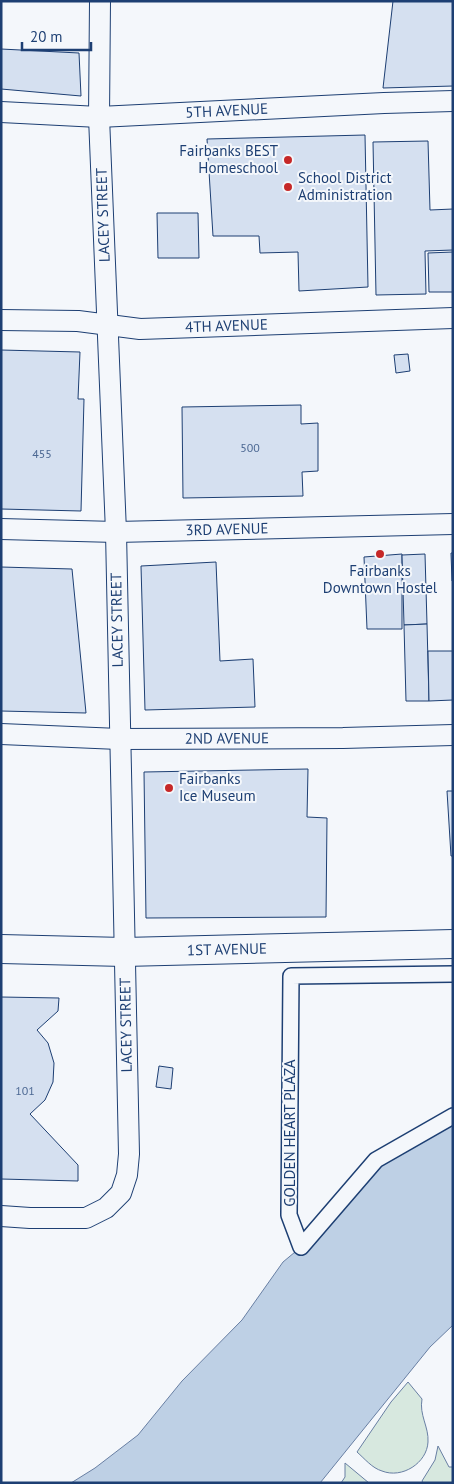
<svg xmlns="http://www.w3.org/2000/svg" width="454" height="1484" font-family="'PT Sans',sans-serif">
	<rect width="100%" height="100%" fill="#f4f7fb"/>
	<g fill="#d7e8df" stroke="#687fa3">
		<path d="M408 1382 422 1399C419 1415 429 1427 428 1442 427 1463 402 1479 382 1471 372 1468 365 1459 357 1452L391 1402Z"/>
		<path d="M438 1446 449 1467H453V1483H423L422 1481 435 1460Z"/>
		<path d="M345 1463 369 1483H341L345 1477Z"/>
	</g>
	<path fill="#bed0e5" stroke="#687fa3" d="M453 1116V1325L430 1347 320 1483H71L95 1468 138 1435 182 1381 242 1320 283 1262 301 1247 376 1160Z"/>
	<g fill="#d5e0f0" stroke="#1d3f73">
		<path d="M393 1H453V86L383 88Z"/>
		<path d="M1 49 79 53 81 96 1 89Z"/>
		<path d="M365 135 368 287 299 291 298 252 260 253 259 236H213L207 139Z"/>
		<path d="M428 141 430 210 453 209V250L425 251 426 294 376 295 373 142Z"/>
		<path d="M157 213H198L199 258H158Z"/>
		<path d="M453 252V292H429L428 253Z"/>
		<path d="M1 350 80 352 78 399H84L81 511 1 509Z"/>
		<path d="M408 354 410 371 396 373 394 355Z"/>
		<path d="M301 405V424L318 423V471L302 472 303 496 183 498 182 407Z"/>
		<path d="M451 553H453V581H452Z"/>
		<path d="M402 554V629H367L364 557Z"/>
		<path d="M425 554 427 624 404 625 402 555Z"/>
		<path d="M216 562 220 661 253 659 255 707 145 710 141 566Z"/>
		<path d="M1 567 72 569 86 713 1 711Z"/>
		<path d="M427 624 429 701H406L404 625Z"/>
		<path d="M428 651H453V700L429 701Z"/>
		<path d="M308 769 307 817 327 818 326 917 146 918 144 772Z"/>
		<path d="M447 791H453V856H451Z"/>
		<path d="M1 997 59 998 58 1011 37 1030 48 1043 54 1063 53 1082 45 1100 30 1114 78 1165V1181L1 1179Z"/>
		<path d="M159 1066 173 1068 171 1089 156 1087Z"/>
	</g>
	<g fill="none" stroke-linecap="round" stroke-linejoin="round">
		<defs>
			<path id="pedestrian" d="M453 974 291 976 289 1215 301 1247 376 1160 453 1116"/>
			<g id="minor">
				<path id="s1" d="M1 112 99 117 384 103 453 101"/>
				<path id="s2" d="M1 320 78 321 140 329 453 318"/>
				<path id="s3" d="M1 529 116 532 453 524"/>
				<path id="s4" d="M1 734 119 739 343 738 453 735"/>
				<path d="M1 1216 30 1218H86L106 1208 121 1193 127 1175 129 1154 116 532 99 117 100 1"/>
			</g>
			<g id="secondary">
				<path id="s5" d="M1 949 124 952 453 944"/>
			</g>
		</defs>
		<use href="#pedestrian" stroke="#1d3f73" stroke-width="18"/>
		<use href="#minor" stroke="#1d3f73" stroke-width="22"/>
		<use href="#secondary" stroke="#1d3f73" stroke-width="30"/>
		<use href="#pedestrian" stroke="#f4f7fb" stroke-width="15"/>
		<use href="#minor" stroke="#f4f7fb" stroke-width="20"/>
		<use href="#secondary" stroke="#f4f7fb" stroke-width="28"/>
	</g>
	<g fill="#c62828" stroke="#f4f7fb" stroke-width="2">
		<circle cx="288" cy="160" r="5"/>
		<circle cx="288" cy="187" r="5"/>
		<circle cx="380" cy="554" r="5"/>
		<circle cx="169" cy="788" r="5"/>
	</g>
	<g text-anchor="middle" stroke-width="4" stroke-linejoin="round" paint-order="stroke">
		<g font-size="12" fill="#4b6792">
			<text x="250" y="452">500</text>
			<text x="42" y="458">455</text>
			<text x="25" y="1095">101</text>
		</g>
		<g font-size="15" fill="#1d3f73" stroke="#f4f7fb">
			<text dy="5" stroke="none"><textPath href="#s1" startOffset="226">5TH AVENUE</textPath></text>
			<text transform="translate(103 215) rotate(-92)" y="5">LACEY STREET</text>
			<text dy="5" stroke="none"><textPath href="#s2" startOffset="226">4TH AVENUE</textPath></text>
			<text dy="5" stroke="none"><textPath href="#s3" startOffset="226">3RD AVENUE</textPath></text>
			<text transform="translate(117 620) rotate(-91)" y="5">LACEY STREET</text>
			<text dy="5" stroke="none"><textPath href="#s4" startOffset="226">2ND AVENUE</textPath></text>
			<text dy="5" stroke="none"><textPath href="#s5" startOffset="226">1ST AVENUE</textPath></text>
			<text transform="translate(126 1025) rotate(-91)" y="5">LACEY STREET</text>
			<text transform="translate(290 1133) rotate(-90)" y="5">GOLDEN HEART PLAZA</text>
		</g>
		<g font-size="15" fill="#1d3f73" stroke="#f4f7fb" text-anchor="start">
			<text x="278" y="156" text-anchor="end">Fairbanks BEST<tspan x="278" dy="17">Homeschool</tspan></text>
			<text x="298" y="183">School District<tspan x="298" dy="17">Administration</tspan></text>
			<text x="380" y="576" text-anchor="middle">Fairbanks<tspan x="380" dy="17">Downtown Hostel</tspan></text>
			<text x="179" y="784">Fairbanks<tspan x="179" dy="17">Ice Museum</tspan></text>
		</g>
	</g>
	<rect width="454" height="1484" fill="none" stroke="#1d3f73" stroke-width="5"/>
	<path d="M22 42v8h69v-8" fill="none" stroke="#1d3f73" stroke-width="2.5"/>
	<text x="30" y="42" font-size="15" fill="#1d3f73" stroke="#f4f7fb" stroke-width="4" paint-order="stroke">20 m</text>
</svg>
